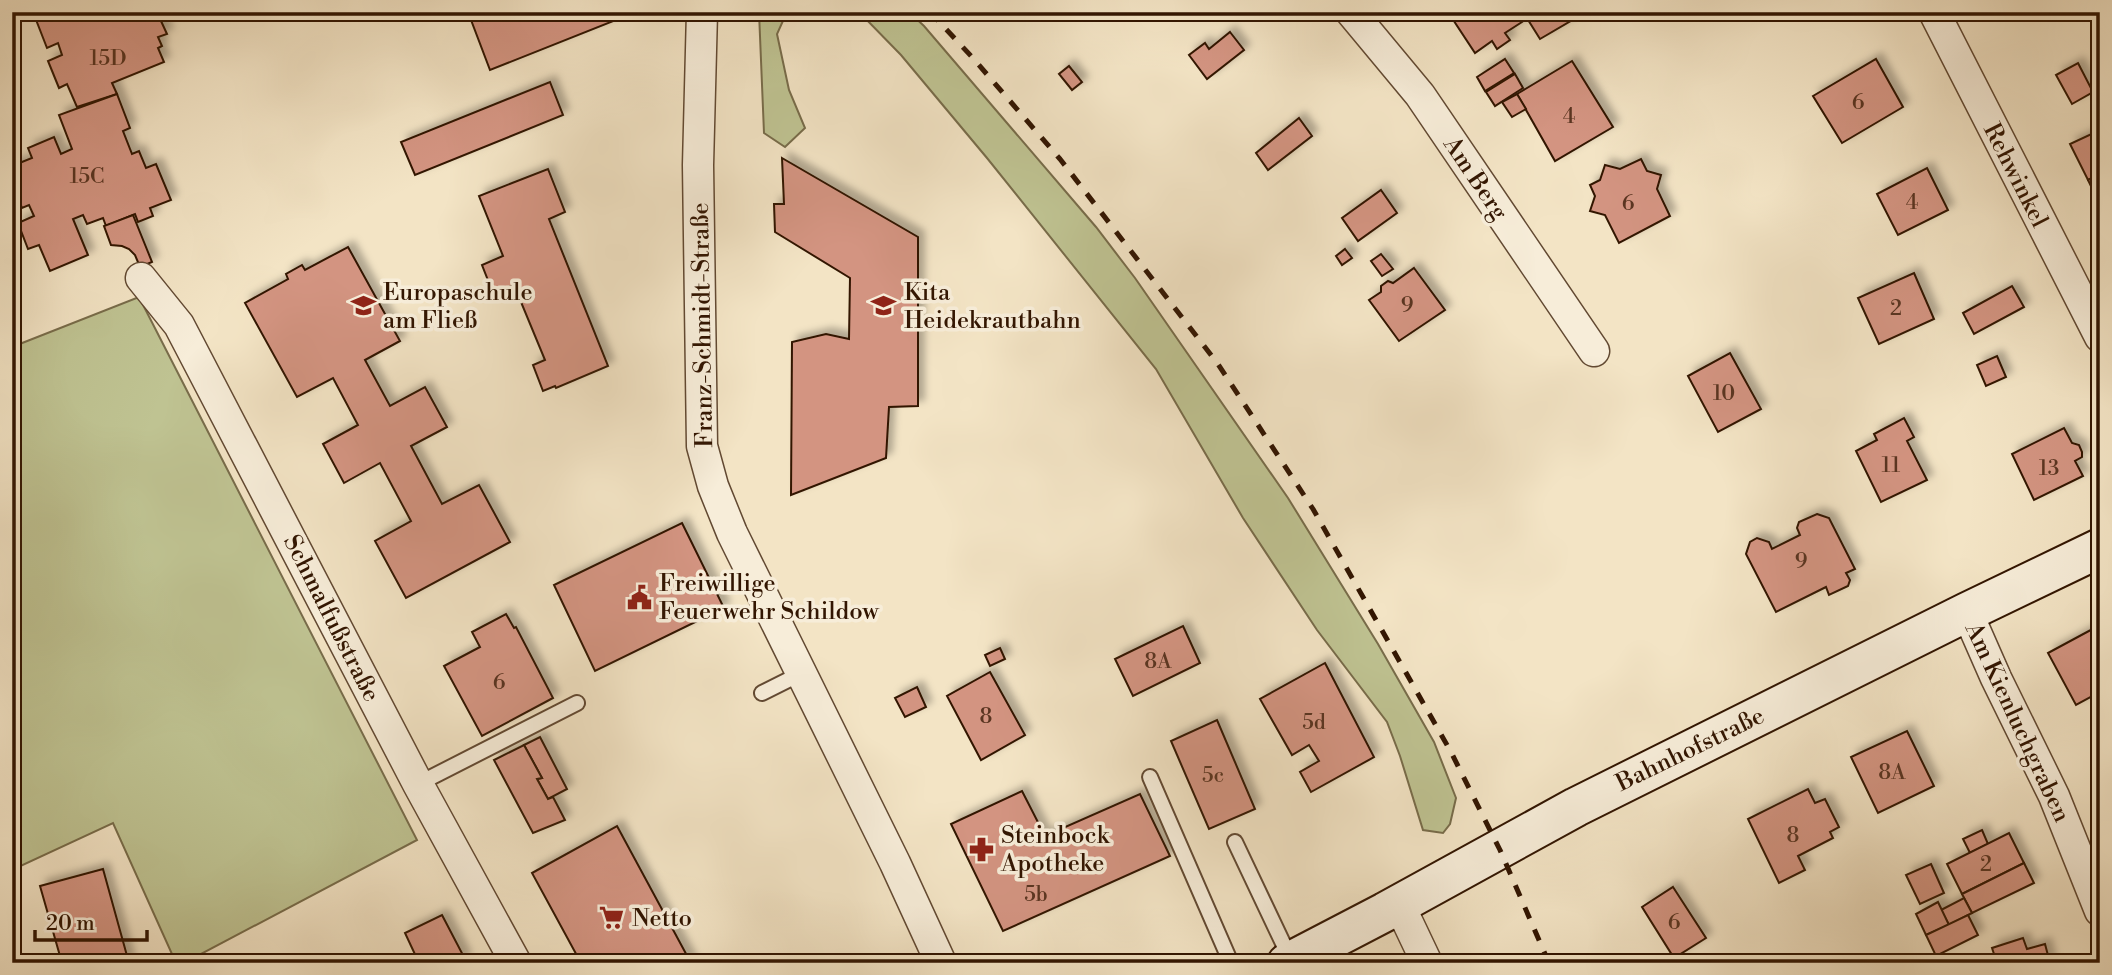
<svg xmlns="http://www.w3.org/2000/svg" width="2112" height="975" font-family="'Libre Bodoni',serif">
	<defs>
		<filter id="shadow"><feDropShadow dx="6" dy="-6" stdDeviation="3.5" flood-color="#0004"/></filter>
	</defs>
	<rect width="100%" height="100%" fill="#f3e4c5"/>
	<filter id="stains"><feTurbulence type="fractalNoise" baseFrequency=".00286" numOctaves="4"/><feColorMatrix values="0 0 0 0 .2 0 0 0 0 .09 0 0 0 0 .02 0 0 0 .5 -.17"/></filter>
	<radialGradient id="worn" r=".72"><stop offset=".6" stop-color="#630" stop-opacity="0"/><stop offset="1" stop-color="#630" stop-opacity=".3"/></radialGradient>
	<g fill="#bfc392" stroke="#786c4a" stroke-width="2">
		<path d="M759 12H787L777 34 789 90 805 128 785 147 764 133Z"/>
		<path d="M859 12H909L924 26 1096 227 1135 278 1288 498 1378 644 1434 742 1456 798 1450 824 1443 833 1423 830 1400 756 1387 722 1317 630 1243 518 1156 369 987 158 901 55Z"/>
		<path d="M139 297 417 840 184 963H176L113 823 12 870V347Z"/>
	</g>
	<g fill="#d39481" stroke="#321501" stroke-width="2" filter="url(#shadow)">
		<path d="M33 12H158L160 18 158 19 161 21 167 34 158 37 162 46 158 48 164 62 112 83 117 94 77 107 67 84 59 88 48 61 62 55 58 43 47 48Z"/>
		<path d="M468 12H619L621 18 490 70Z"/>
		<path d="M1448 12H1516L1522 22 1505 33 1510 40 1497 49 1492 41 1475 53Z"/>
		<path d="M1530 12H1571L1574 19 1540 39 1525 15Z"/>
		<path d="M1230 32 1244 50 1207 79 1189 55 1205 43 1209 49Z"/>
		<path d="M1505 59 1514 73 1485 91 1477 77Z"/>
		<path d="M1876 59 1903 107 1842 143 1813 96Z"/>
		<path d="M1572 61 1613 127 1555 161 1517 94Z"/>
		<path d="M2078 63 2093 92 2072 104 2056 75Z"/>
		<path d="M1069 66 1082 82 1072 90 1059 74Z"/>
		<path d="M1515 74 1523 88 1495 106 1486 92Z"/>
		<path d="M550 82 563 115 415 175 401 142Z"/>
		<path d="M117 94 130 128 123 131 132 154 139 151 146 168 156 164 171 200 150 208 153 216 138 222 135 214 106 226 103 218 87 224 83 215 73 219 88 255 50 271 39 245 28 249 18 223 34 216 29 205 22 208 12 184V166L32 158 28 148 54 137 61 154 72 149 59 115Z"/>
		<path d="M1517 94 1526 109 1512 117 1502 102Z"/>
		<path d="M1299 118 1312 136 1268 170 1256 153Z"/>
		<path d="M2100 130V174L2088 180 2070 144Z"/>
		<path d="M782 158 918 237V406L889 407 886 458 791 495 792 342 826 334 849 339 850 278 775 232 774 204H784Z"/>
		<path d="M1641 159 1647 171 1661 175 1657 189 1670 216 1619 243 1605 215 1590 211 1595 196 1590 185 1600 180 1605 165 1620 169Z"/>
		<path d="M1927 168 1948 210 1898 235 1877 194Z"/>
		<path d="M548 169 565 212 549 219 608 366 556 388 555 386 543 391 533 365 545 360 514 285 493 293 482 265 503 256 479 196Z"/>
		<path d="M2100 174V205L2088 180Z"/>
		<path d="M1381 190 1397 213 1358 241 1342 218Z"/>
		<path d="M133 215 152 262 140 267 135 255 129 249 122 246 111 245 104 226Z"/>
		<path d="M348 247 400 341 365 360 390 406 425 387 447 427 411 446 442 504 479 485 510 542 406 598 375 541 411 521 380 463 344 483 323 444 358 425 333 378 297 397 245 303 288 279 286 274 302 265 305 270Z"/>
		<path d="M1345 249 1352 258 1342 265 1336 256Z"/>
		<path d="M1381 254 1393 269 1382 276 1371 261Z"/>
		<path d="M1414 268 1445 310 1399 341 1369 300 1381 292V286L1388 281 1393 283Z"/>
		<path d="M1914 273 1934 319 1879 344 1858 298Z"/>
		<path d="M2012 286 2024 307 1974 334 1963 313Z"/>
		<path d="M1730 353 1761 409 1718 432 1688 376Z"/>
		<path d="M1997 356 2006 377 1986 386 1977 365Z"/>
		<path d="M1904 418 1914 437 1907 441 1927 480 1881 502 1856 451 1877 440 1874 434Z"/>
		<path d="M2064 428 2072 443 2079 445 2082 452V457L2075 461 2083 476 2034 500 2012 454Z"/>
		<path d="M1817 514 1829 518 1855 569 1846 573 1850 580 1848 586 1829 595 1826 587 1776 612 1746 554 1750 542 1757 538 1769 542 1772 549 1800 535 1797 528 1799 522Z"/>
		<path d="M682 523 724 608 595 671 554 585Z"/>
		<path d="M506 614 514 628 516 627 553 698 482 736 444 666 480 647 472 632Z"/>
		<path d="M2100 625V692L2076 705 2048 653Z"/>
		<path d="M1183 626 1200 663 1133 696 1115 659Z"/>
		<path d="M1000 648 1005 659 990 666 985 655Z"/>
		<path d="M1325 663 1374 757 1311 792 1300 772 1319 761 1309 745 1292 755 1260 699Z"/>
		<path d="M990 672 1025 735 981 760 947 696Z"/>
		<path d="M917 687 926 707 905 717 895 698Z"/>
		<path d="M1217 720 1255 809 1209 829 1171 741Z"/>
		<path d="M1907 731 1934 786 1878 813 1851 757Z"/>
		<path d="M540 737 567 789 548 799 537 779 542 778 524 745Z"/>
		<path d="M524 745 542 778 537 779 548 799 553 797 565 820 533 833 494 760Z"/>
		<path d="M1808 789 1815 803 1825 799 1839 827 1830 832 1833 838 1798 856 1805 870 1779 883 1748 819Z"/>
		<path d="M1022 791 1045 836 1140 794 1170 856 1003 931 951 824Z"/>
		<path d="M617 826 691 963H581L532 873Z"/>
		<path d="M1982 830 1988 844 1970 853 1963 839Z"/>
		<path d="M2009 833 2024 863 1962 894 1947 864Z"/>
		<path d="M2024 863 2034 883 1972 913 1962 894Z"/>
		<path d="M1931 864 1944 893 1920 904 1906 875Z"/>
		<path d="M103 869 129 963H62L40 886Z"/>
		<path d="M1673 887 1706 938 1674 958 1642 907Z"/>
		<path d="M1964 898 1972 913 1949 925 1941 910Z"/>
		<path d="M1938 902 1949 925 1926 935 1916 914Z"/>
		<path d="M442 915 465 959 457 963H419L405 933Z"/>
		<path d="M1968 915 1978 935 1936 956 1926 935Z"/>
		<path d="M2023 938 2027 949 2045 944 2050 963H1997L1992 948Z"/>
	</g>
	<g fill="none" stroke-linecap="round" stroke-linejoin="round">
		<defs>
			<g id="lane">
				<path d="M762 693 800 674"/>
				<path d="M1150 777 1231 963"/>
				<path d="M418 784 577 703"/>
				<path d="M1235 842 1290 958"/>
			</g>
			<g id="street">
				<path d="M702 12 698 165 702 446 713 486 732 533 895 863 941 963"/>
				<path d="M1351 12 1420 95 1594 351"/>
				<path d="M1934 12 2100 337"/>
				<path d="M141 278 179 325 418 784 516 963"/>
				<path d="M1967 612 1996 678 2054 796 2100 911"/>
				<path d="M1399 904 1427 963"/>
			</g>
			<path id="secondary" d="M1287 963 1385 912 1576 807 1967 612 2100 548"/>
		</defs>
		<use href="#lane" stroke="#624932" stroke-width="18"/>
		<use href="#street" stroke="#624932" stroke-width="33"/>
		<use href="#secondary" stroke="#321501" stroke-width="42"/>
		<use href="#lane" stroke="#f7edd9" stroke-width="14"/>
		<use href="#street" stroke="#f7edd9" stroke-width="30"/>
		<use href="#secondary" stroke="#f7edd9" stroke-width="38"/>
		<path stroke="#321501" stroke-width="5" stroke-dasharray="12 12" stroke-linecap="butt" d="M930 12 972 57 1060 159 1218 364 1313 509 1451 752 1500 850 1549 963"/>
	</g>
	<defs>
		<symbol id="school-bare" viewBox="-9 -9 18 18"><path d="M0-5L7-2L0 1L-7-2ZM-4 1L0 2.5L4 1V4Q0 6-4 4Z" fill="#8f2418" stroke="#f7edd9" stroke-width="2.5" paint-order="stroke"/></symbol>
		<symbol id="civic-bare" viewBox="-9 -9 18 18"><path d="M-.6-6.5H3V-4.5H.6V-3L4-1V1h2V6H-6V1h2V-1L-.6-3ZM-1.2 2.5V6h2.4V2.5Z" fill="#8f2418" stroke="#f7edd9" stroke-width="2.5" paint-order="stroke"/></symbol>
		<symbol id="pharmacy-bare" viewBox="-9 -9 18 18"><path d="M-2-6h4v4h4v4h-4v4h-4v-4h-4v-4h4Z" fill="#8f2418" stroke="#f7edd9" stroke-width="2.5" paint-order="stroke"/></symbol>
		<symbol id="supermarket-bare" viewBox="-9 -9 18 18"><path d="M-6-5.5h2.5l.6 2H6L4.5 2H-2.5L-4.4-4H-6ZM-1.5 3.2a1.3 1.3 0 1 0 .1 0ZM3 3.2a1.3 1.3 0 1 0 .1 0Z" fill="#8f2418" stroke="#f7edd9" stroke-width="2.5" paint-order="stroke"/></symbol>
	</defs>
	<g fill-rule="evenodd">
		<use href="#school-bare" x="346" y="288" width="35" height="35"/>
		<use href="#school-bare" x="866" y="288" width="35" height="35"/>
		<use href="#civic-bare" x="622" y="580" width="35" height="35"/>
		<use href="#pharmacy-bare" x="964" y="832" width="35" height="35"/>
		<use href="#supermarket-bare" x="594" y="900" width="35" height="35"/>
	</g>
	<g text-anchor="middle" stroke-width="7" stroke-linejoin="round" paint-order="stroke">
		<g font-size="21" fill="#5a3521">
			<text x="108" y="65">15D</text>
			<text x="1858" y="109">6</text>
			<text x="1569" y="123">4</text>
			<text x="87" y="183">15C</text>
			<text x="1912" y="209">4</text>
			<text x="1628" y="210">6</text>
			<text x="1407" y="312">9</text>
			<text x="1896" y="315">2</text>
			<text x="1724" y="400">10</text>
			<text x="1891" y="472">11</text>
			<text x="2049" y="475">13</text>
			<text x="1801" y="568">9</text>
			<text x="1158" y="668">8A</text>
			<text x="499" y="689">6</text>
			<text x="986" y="723">8</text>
			<text x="1314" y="729">5d</text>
			<text x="1892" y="779">8A</text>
			<text x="1213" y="782">5c</text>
			<text x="1793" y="842">8</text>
			<text x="1986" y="871">2</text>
			<text x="1036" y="901">5b</text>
			<text x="1674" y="929">6</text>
		</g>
		<g font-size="24" fill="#321501" stroke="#f7edd9">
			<text transform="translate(2016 175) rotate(63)" y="8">Rehwinkel</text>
			<text transform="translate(1476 178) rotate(56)" y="8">Am Berg</text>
			<text transform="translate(702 325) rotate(-91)" y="8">Franz-Schmidt-Straße</text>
			<text transform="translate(332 618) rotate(63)" y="8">Schmalfußstraße</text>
			<text transform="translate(2018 722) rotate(65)" y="8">Am Kienluchgraben</text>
			<text transform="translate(1690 749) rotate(-26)" y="8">Bahnhofstraße</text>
		</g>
		<g font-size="24" fill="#321501" stroke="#f7edd9" text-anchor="start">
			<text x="383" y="300">Europaschule<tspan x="383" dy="28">am Fließ</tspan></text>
			<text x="904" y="300">Kita<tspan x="904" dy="28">Heidekrautbahn</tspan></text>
			<text x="659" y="591">Freiwillige<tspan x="659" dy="28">Feuerwehr Schildow</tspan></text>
			<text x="1001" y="843">Steinbock<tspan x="1001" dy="28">Apotheke</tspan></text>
			<text x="632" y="926">Netto</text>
		</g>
	</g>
	<rect width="2112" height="975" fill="none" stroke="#f3e4c5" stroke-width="42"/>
	<rect x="14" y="14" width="2084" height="947" fill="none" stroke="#321501" stroke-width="3.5"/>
	<rect x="21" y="21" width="2070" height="933" fill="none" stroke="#321501" stroke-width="2"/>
	<path d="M35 930v10h112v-10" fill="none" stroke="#321501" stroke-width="3.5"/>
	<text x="46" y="930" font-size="21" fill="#321501" stroke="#f7edd9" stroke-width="5" paint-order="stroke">20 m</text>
	<rect width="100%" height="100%" filter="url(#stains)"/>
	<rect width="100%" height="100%" fill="url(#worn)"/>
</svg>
